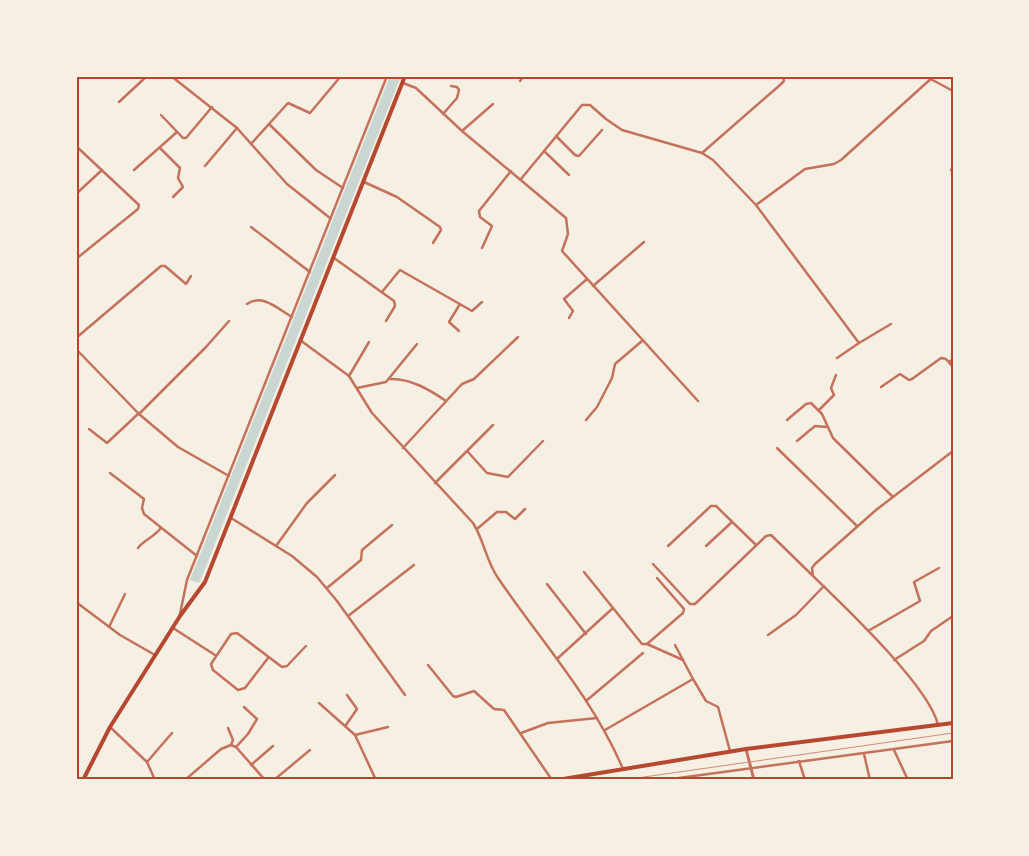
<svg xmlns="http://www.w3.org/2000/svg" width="1029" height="856" font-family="'Alegreya Sans',sans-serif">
	<rect width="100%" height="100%" fill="#f6efe4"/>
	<path fill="#c9d6d2" d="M390 76H401L205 569 199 583 190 580Z"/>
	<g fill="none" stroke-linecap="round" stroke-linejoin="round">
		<g stroke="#c5725c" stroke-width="2.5">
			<path d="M171 76 237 128 287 184 330 218"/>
			<path d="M925 76 953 91"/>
			<path d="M76 80 81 76"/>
			<path d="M520 81 524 76"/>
			<path d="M403 83 416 88 462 131 566 218 568 234 562 251 698 401"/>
			<path d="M119 102 147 76"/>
			<path d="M443 114 457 98 459 90 457 87 451 86"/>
			<path d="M161 115 183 138H186L212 107"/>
			<path d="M269 124 316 170 343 188"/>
			<path d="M462 131 493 104"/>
			<path d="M556 136 575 155 579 156 602 130"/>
			<path d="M251 144 288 103 310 113 341 76"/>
			<path d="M76 146 139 205 138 209 76 259"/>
			<path d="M160 148 180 168 178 178 183 187 173 197"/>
			<path d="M544 151 569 175"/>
			<path d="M702 153 780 85 784 81 783 76"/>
			<path d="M205 166 237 128"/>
			<path d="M134 170 177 132"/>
			<path d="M951 170 953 168"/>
			<path d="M521 179 582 105H590L606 119 622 130 702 153 713 160 756 205 859 343 891 324"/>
			<path d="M364 182 397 197 440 227 441 230 433 243"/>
			<path d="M76 194 102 170"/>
			<path d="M756 205 805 169 834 164 841 160 934 76"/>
			<path d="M251 227 310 272"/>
			<path d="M482 248 492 226 480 217 479 211 511 171"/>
			<path d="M334 258 394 301 395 306 386 321"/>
			<path d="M593 286 644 242"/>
			<path d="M382 292 400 270 472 311 482 302"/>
			<path d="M247 304C262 293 278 309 292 317"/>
			<path d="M569 318 573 311 564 299 587 279"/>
			<path d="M459 331 449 322 460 304"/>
			<path d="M76 338 161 266H165L186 284 191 276"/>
			<path d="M300 340 349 376 372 413 473 523C484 540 486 561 498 578 541 641 593 698 623 769"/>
			<path d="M76 349 139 414 178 447 229 476"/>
			<path d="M837 358 859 343"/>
			<path d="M949 362 953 359"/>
			<path d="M349 376 369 342"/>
			<path d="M390 379C410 378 430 390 446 401"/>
			<path d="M881 387 900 374 909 380 912 379 941 358 946 359 953 367"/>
			<path d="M357 388 386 382 417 344"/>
			<path d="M819 410 834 395 831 388 836 375"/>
			<path d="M139 414 206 347 229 321"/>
			<path d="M586 420 597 407 612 378 615 364 642 341"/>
			<path d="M787 420 806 404 811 403 822 414 833 438 893 497"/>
			<path d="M89 429 107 443 139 413"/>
			<path d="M797 441 815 426 827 427"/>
			<path d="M403 448 462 384 474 379 518 337"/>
			<path d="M777 448 857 526"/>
			<path d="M468 452 487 473 508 477 543 441"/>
			<path d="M110 473 144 499 142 508 144 514 197 556"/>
			<path d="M435 483 493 425"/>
			<path d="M231 518 292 556 317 577 337 601 405 695"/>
			<path d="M477 529 497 512H506L515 519 525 509"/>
			<path d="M76 535V539"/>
			<path d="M276 546 307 503 335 475"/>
			<path d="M668 546 711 506H716L756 545"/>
			<path d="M706 546 732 522"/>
			<path d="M138 548C144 540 153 538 161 528"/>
			<path d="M653 564 690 604H695L766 536 771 535 812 575"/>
			<path d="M547 584 586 634"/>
			<path d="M327 588 361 560 362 550 392 525"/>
			<path d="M76 602 120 635 155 655"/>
			<path d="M613 608 642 644H647L683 613 684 609 657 578"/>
			<path d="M180 614 187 580 387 76"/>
			<path d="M348 616 414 565"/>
			<path d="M109 627 125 594"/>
			<path d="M173 628 215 655"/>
			<path d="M868 631 920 601 914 582 939 568"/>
			<path d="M768 635 796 615 824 586"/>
			<path d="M647 644 683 660"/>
			<path d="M268 658 245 688 238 690 213 670 211 664 231 634 237 633 282 667 287 666 306 646"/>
			<path d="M558 658 613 608 584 572"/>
			<path d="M894 660 924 641 931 631 953 616"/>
			<path d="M428 665 453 696 456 697 474 691 494 709 504 710 552 780"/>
			<path d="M693 679 706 701 718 707 730 751"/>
			<path d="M586 701 643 653"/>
			<path d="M319 703 355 735 376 780"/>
			<path d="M346 725 357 709 347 695"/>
			<path d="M938 725C930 687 843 605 813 576L812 568 815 564 876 510 953 451"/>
			<path d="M110 727 147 762 155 780"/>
			<path d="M228 728 233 740 231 745"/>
			<path d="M605 730 693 679 675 645"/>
			<path d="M521 733 548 723 597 718"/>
			<path d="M355 735 388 727"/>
			<path d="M236 747 248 734 257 719 244 707"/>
			<path d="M894 750 908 780"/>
			<path d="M864 754 870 780"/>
			<path d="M799 761 805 780"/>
			<path d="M147 762 172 733"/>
			<path d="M251 765 273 746"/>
			<path d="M185 780 221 749 231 745 236 747 265 780"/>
			<path d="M274 780 310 750"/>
			<path d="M664 780 953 741"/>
		</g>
		<path stroke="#c5725c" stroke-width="3" d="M746 749 754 780"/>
		<path stroke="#b5482f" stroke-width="4" d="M83 780 110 727 180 616 205 582 405 76"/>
		<path stroke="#b5482f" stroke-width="4" d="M557 780 746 749 953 723"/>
		<path stroke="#cf8b77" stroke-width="1" d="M623 780 953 733"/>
	</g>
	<rect width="1029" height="856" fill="none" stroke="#f6efe4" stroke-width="155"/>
	<rect x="78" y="78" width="874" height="700" fill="none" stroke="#b5482f" stroke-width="2"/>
</svg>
